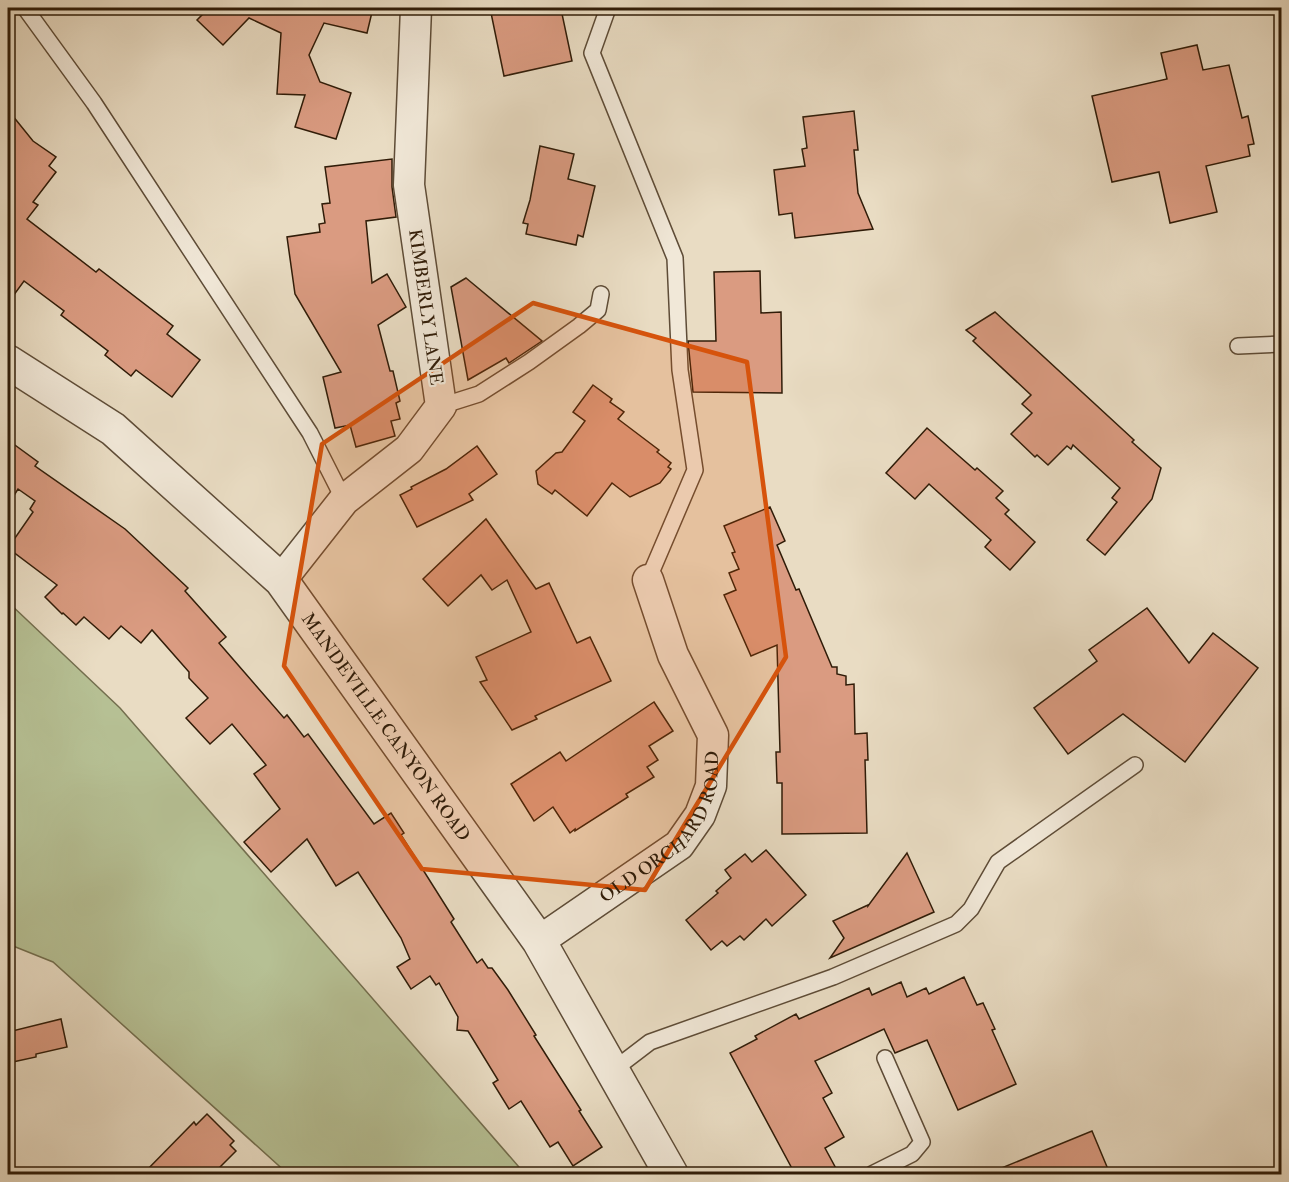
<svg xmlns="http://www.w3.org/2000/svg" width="1289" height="1182" font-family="'IM FELL Double Pica',serif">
	<rect width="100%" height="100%" fill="#e9dcc3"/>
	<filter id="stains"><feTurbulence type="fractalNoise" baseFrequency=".00333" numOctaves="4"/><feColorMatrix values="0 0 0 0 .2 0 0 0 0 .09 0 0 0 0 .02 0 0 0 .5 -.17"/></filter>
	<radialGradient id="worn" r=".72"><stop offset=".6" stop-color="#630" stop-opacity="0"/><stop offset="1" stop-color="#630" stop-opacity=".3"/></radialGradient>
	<path fill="#b6c094" stroke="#736e4e" stroke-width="1.5" d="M8 602 120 708 525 1174H288L53 962 8 944Z"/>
	<g fill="#da9b81" stroke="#301c08" stroke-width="1.5">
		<path d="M209 8H373L367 33 324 23 309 55 320 82 351 93 336 139 295 127 305 95 277 94 281 33 249 18 223 45 197 20Z"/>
		<path d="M490 8H548L551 10 561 9 572 61 504 76Z"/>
		<path d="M1197 45 1203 70 1229 65 1242 118 1248 116 1254 144 1248 145 1250 156 1206 166 1217 212 1170 223 1159 172 1112 182 1092 96 1167 79 1161 53Z"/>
		<path d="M8 110 33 141 56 157 49 166 56 172 33 202 38 205 27 219 96 272 99 269 173 326 167 334 200 360 172 397 136 370 131 376 105 355 108 351 61 315 64 311 24 281 8 303Z"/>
		<path d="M854 111 858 150H854L858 193 873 229 795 238 792 213 779 215 774 170 805 166 802 149 807 148 803 117Z"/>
		<path d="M540 146 574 154 568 179 595 186 583 237 578 235 576 245 526 234 528 224 523 223 530 200Z"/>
		<path d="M392 159V187L396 217 366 221 372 283 387 274 406 307 378 325 390 371H393L400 401 396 403 400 419 391 421 395 436 356 447 350 425 335 428 323 377 341 372 295 294 287 237 320 232 319 224 325 223 322 204 330 203 325 167Z"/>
		<path d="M760 271 761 313 781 312 782 393 693 392 688 341H716L714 272Z"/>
		<path d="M466 278 542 341 509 363 506 358 468 380 451 287Z"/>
		<path d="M995 312 1134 440 1132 442 1161 468 1152 499 1105 555 1087 540 1117 502 1112 498 1120 488 1073 445 1071 449 1067 446 1048 465 1037 455 1035 457 1011 434 1032 413 1022 404 1031 395 973 341 976 338 966 330Z"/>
		<path d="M593 385 612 399 610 402 624 412 618 419 659 450 657 452 671 463 668 467 671 469 660 483 630 497 612 483 587 516 555 490 552 494 538 484 536 471 556 453 562 452 585 421 573 412Z"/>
		<path d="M927 428 975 470 977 468 1003 491 996 498 1009 510 1005 514 1035 542 1010 570 985 547 991 540 929 484 915 499 886 473Z"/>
		<path d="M8 440 38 462 35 466 125 529 188 588 185 591 226 637 219 643 284 718 287 715 304 737 308 734 374 824 391 813 404 833 401 835 454 919 451 922 477 963 482 959 488 968H492L508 990 536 1035 534 1036 581 1110 579 1111 602 1147 573 1166 558 1142 550 1147 521 1101 509 1109 493 1083 498 1080 468 1031 457 1030 458 1017 439 983 436 985 430 976 411 989 397 967 410 959 401 938 358 872 336 886 307 839 271 872 244 842 280 809 254 774 266 765 232 724 210 744 186 718 208 698 189 678V672L152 630 141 643 121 626 109 639 84 617 76 625 63 613 62 614 45 597 57 585 8 548 33 512 30 509 35 501 18 489 8 505Z"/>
		<path d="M477 446 497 474 469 494 473 500 417 527 400 495 412 489 411 487 446 469Z"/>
		<path d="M770 507 785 541 777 545 796 590 799 589 832 667H837V674L846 676V685L854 684 855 734 867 733 868 760H865L867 833 782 834V783H777L776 752H780L777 645 751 656 724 595 736 590 729 573 739 569 732 553 735 552 724 526Z"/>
		<path d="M486 519 536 589 549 583 577 643 590 637 611 681 535 716 537 719 512 730 480 682 487 680 476 657 531 632 507 580 492 590 481 575 448 606 423 579Z"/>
		<path d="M1147 608 1189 663 1213 633 1258 668 1185 762 1123 714 1068 754 1034 708 1097 661 1089 650Z"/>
		<path d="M654 702 673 731 649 746 658 760 647 767 654 777 626 794 628 797 575 831V829L570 833 553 807 534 821 511 784 560 752 566 761Z"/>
		<path d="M766 850 806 895 772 926 766 919 744 940 740 936 727 946 722 941 711 950 686 920 718 893 716 891 731 878 725 870 745 854 752 862Z"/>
		<path d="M907 853 934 912 830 958 844 938 833 921 868 905V906Z"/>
		<path d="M964 977 977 1005 983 1003 995 1029 992 1030 1016 1084 958 1110 927 1040 895 1053 884 1029 815 1061 832 1093 823 1098 844 1137 825 1148 839 1174H795L730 1053 757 1039 755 1036 796 1014 799 1019 869 988 872 995 901 982 907 997 926 988 929 994Z"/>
		<path d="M61 1019 67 1047 36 1054V1057L8 1063V1032Z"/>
		<path d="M207 1114 234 1141 230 1145 236 1151 213 1174H143L194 1122 196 1125Z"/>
		<path d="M1092 1131 1110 1174H987Z"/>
	</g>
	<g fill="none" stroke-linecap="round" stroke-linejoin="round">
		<defs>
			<g id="service">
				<path d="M25 8 94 103 310 433 344 500"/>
				<path d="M608 8 592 53 675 258 680 370 695 470 648 580"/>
				<path d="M1238 346 1282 344"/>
				<path d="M441 406 479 394 529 362 579 326 598 310 601 294"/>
				<path d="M612 1071 650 1042 833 977 956 924 971 909 998 862 1135 765"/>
				<path d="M872 1174 912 1154 922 1142 885 1058"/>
			</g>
			<g id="minor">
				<path d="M281 580 344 500 409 449 441 406 409 185 416 8"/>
				<path id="s1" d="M539 941 679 845 700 815 711 786 713 735 673 655 648 580"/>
			</g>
			<g id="tertiary">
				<path id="s2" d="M8 362 113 429 281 580 539 941 671 1174"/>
			</g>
		</defs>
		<use href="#service" stroke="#5e4c37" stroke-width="18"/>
		<use href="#minor" stroke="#5e4c37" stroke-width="33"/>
		<use href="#tertiary" stroke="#5e4c37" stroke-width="36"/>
		<use href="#service" stroke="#f1e8d8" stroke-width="15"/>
		<use href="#minor" stroke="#f1e8d8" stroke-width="30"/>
		<use href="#tertiary" stroke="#f1e8d8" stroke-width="33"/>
	</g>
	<path fill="#d6530c" fill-opacity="0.2" stroke="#d6530c" stroke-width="4.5" stroke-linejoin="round" d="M533 303 747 362 786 657 645 890 422 869 284 666 322 444Z"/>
	<g text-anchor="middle" stroke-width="4.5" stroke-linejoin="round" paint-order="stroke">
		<g font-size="18" fill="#301c08" stroke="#f1e8d8">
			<text transform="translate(426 307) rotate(82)" y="6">KIMBERLY LANE</text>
			<text dy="6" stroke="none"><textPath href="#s2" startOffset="531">MANDEVILLE CANYON ROAD</textPath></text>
			<text dy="6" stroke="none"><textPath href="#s1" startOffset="174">OLD ORCHARD ROAD</textPath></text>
		</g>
	</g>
	<rect width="1289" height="1182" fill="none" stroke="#e9dcc3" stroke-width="30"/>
	<rect x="9" y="9" width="1271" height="1164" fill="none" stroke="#301c08" stroke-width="3"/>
	<rect x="15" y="15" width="1259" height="1152" fill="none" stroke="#301c08" stroke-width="1.5"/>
	<rect width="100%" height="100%" filter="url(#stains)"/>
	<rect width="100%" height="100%" fill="url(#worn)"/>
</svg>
